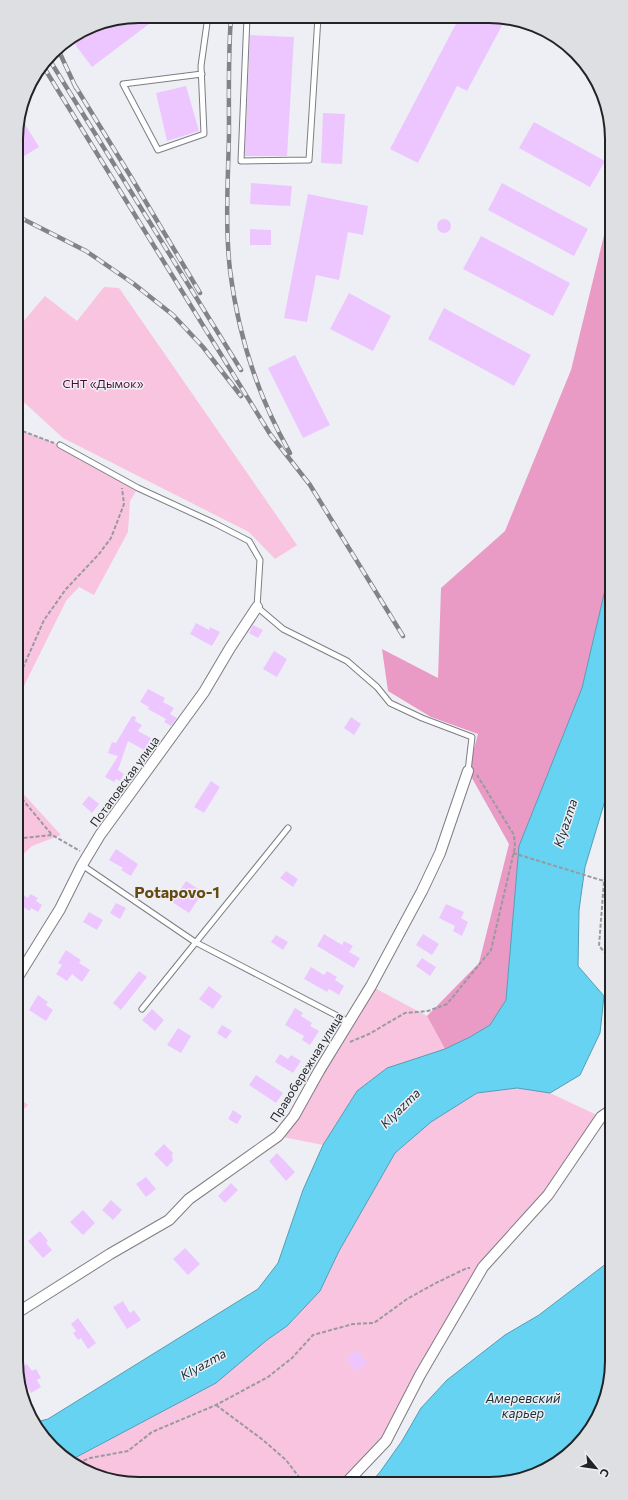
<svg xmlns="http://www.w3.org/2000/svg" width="628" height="1500" viewBox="0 0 628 1500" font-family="Commissioner,sans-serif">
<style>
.green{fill:#f9c4df}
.forest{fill:#e99ac5}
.water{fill:#67d3f3;stroke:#539eb5}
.building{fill:#edc6ff}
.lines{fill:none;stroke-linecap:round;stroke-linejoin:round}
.lane-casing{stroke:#7d7e83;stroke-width:7}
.street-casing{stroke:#7d7e83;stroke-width:12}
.path{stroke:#9a9a9e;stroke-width:2;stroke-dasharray:4 2;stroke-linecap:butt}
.lane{stroke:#fff;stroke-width:5}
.street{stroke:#fff;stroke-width:10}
.rail-casing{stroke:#828386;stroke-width:4.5}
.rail{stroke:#eeeff4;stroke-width:3;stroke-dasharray:9;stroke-linecap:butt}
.labels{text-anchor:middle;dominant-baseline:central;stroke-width:3;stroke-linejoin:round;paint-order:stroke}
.park-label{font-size:12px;fill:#4f0937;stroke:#eeeff4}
.street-label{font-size:12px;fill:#232325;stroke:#eeeff4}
.water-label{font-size:13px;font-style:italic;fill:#1b2e34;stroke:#eeeff4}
.district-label{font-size:16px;font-weight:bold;fill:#654a10;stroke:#eeeff4}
.rim{fill:none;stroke:#232325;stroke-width:2}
</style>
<rect width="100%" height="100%" fill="#eeeff4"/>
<path class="green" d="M104 287 119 288 297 545 275 559 249 532 63 438 17 396V329L45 296 77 321Z
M17 429 60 445 138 488 130 501 128 532 94 595 79 587 66 601 18 698Z
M18 788 61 835 32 846 19 858Z
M371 986 427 1016 445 1049 387 1068 357 1091 323 1145 278 1136Z
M517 1088 550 1093 601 1117 548 1195 483 1267 386 1441 348 1481 116 1482 71 1460 95 1448 267 1340 287 1326 320 1291 339 1251 395 1153 431 1122 477 1093Z
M19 1098 28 1105 19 1113Z"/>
<path class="forest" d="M608 219 609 573 582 688 519 846 506 1000 490 1025 470 1037 445 1049 427 1016 479 963 509 844 468 771 478 734 431 717 388 691 382 649 438 678 441 588 505 531 571 370Z"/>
<path class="water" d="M609 573 610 784 585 867 579 910 578 966 604 996 600 1033 580 1075 550 1093 517 1088 477 1093 431 1122 395 1153 339 1251 320 1291 287 1326 267 1340 216 1383 71 1460 58 1453 33 1423 48 1419 258 1289 278 1263 303 1190 323 1145 357 1091 387 1068 445 1049 470 1037 490 1025 506 1000 519 846 582 688Z
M611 1260 612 1368 603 1408 582 1442 557 1463 520 1480 372 1481 380 1472 402 1441 421 1408 447 1380 505 1335 539 1315Z"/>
<path class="building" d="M139 16H149L153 21 92 67 71 39 92 25Z
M459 18H506L467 91 457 86 418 163 390 149Z
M250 35 294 37 287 156H245Z
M186 86 199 131 167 141 156 93Z
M323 113 345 114 342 164 321 163Z
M20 116 39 147 16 161V131Z
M534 122 605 161 590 187 519 148Z
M251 183 292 186 290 206 250 204Z
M502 183 588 229 574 256 488 210Z
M308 194 368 206 363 235 348 232 339 280 316 275 307 322 284 318Z
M437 226a7 7 0 1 1 14 0a7 7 0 1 1-14 0Z
M250 229 271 230V245H250Z
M481 236 570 283 553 316 463 269Z
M349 293 391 316 373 351 330 329Z
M444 308 531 355 514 386 428 339Z
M295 355 330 425 303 438 268 368Z
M196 623 209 630 210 627 220 632 212 646 190 634Z
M253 625 263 630 258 638 249 633Z
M274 651 287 659 277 677 263 669Z
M148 689 165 698 163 702 174 708 170 714 177 718 171 726 164 722 166 719 148 709 149 707 140 702Z
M132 716 136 717 135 721 142 725 138 731 151 738 144 750 128 741 118 770 124 774 120 781 116 779 114 782 105 777 118 756 108 753 112 742 116 743Z
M351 717 361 724 354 735 344 728Z
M211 781 220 787 204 813 194 807Z
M89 796 99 804 92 813 82 804Z
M116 849 138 864 131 876 121 870 123 868 109 860Z
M286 871 298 879 293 887 280 878Z
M186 881 203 892 189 913 172 902Z
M19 892 28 898 30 894 38 898 36 901 42 905 38 912 31 908 30 911 19 905Z
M116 903 126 908 120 919 110 913Z
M446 904 464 912 461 918 468 922 462 936 453 931 455 926 439 918Z
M89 912 103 920 97 930 83 922Z
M324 934 342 945 344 941 353 946 349 952 360 958 354 968 317 946Z
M423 934 439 944 432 955 416 945Z
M276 935 288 942 283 950 271 942Z
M66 950 81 960 79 963 90 970 82 982 72 974 67 981 56 974 62 965 58 963Z
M422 958 436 967 430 976 416 966Z
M311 967 324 975 327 971 337 977 335 980 344 986 339 995 329 989 327 992 304 979Z
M139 971 147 977 121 1010 113 1003Z
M209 986 222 996 213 1009 199 999Z
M38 995 48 1002 46 1005 53 1010 46 1021 29 1010Z
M295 1008 303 1013 301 1016 312 1023 310 1026 319 1031 310 1045 302 1040 304 1036 285 1025Z
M152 1009 164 1020 155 1031 142 1020Z
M222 1025 232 1031 226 1039 217 1033Z
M178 1028 191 1036 181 1053 167 1045Z
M280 1054 288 1059 291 1055 301 1061 293 1073 275 1062Z
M256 1075 283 1093 276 1103 249 1085Z
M233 1110 242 1116 237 1124 228 1119Z
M164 1144 173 1153 172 1155 173 1161 167 1167 154 1154Z
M277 1153 295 1172 286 1181 269 1161Z
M146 1177 156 1189 146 1197 136 1184Z
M231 1183 238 1190 225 1203 218 1196Z
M111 1200 122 1210 113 1220 102 1210Z
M83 1210 95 1223 83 1235 70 1222Z
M40 1231 48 1241 46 1243 52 1250 43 1258 28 1241Z
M185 1248 200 1264 188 1275 173 1259Z
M123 1301 130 1313 134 1310 141 1320 127 1329 113 1307Z
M78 1318 96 1343 88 1349 81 1338 78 1340 73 1333 76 1331 71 1324Z
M357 1350 367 1363 356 1371 346 1359Z
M27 1364 32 1371 36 1369 41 1378 37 1380 41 1387 31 1393 20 1375V1369Z"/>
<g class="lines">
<defs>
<path id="lane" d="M247 17 241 161 309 160 318 17
M202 74 123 84 158 150 204 134 201 66 208 16
M60 445 138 488 214 523 249 541 260 560 257 607 283 629 347 661 377 687 390 703 422 718 472 737 468 771
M82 865 195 942 349 1022
M142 1009 288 828"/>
<path id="street" d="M19 975 60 909 82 865 100 835 204 692 230 648 257 607
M20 1311 110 1254 169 1220 189 1199 278 1136 294 1116 319 1071 371 986 422 891 440 853 468 771
M348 1481 386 1441 420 1375 483 1267 548 1195 601 1117 611 1110"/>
</defs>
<use href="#lane" class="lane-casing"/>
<use href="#street" class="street-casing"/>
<path class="path" d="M17 429 54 443
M18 679 44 620 66 589 99 554 111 538 124 504 122 488
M18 794 52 835
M18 840 23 838 52 835 80 851
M513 853 604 881
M610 865 604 881 599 946 610 958
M350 1042 369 1034 405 1013 428 1011 447 1004 491 950 515 847 514 835 477 775
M216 1405 263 1440 286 1460 302 1481
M78 1463 90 1458 128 1451 152 1432 216 1405 268 1377 292 1358 313 1335 353 1324 374 1323 407 1299 434 1284 467 1268H470"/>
<use href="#lane" class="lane"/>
<use href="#street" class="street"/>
<defs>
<path id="rail" d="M231 17C228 56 229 95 229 134 228 179 225 226 230 270 238 334 258 397 290 453
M57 47 76 88
M49 59 241 370
M43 66 270 434 310 485 403 636
M74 84 131 177 200 293
M17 216 86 251 134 284 173 315 203 347 241 396"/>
</defs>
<use href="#rail" class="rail-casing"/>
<use href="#rail" class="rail"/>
</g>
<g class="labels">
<g class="park-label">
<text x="103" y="383">СНТ «Дымок»</text>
</g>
<g class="street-label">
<text transform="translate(124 781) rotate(-54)">Потаповская улица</text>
<text transform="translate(306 1067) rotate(-58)">Правобережная улица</text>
</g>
<g class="water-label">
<text transform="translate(565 823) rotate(-72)">Klyazma</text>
<text transform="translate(400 1108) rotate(-45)">Klyazma</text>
<text transform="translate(203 1364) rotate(-29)">Klyazma</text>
<text x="523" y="1398">Амеревский<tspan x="523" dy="15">карьер</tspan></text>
</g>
<g class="district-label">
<text x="177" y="891">Potapovo-1</text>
</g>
</g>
<path d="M0 0H628V1500H0ZM139 23H489A116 116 0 0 1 605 139V1361A116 116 0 0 1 489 1477H139A116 116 0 0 1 23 1361V139A116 116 0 0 1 139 23Z" fill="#dedfe3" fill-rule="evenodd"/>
<path class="rim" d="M139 23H489A116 116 0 0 1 605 139V1361A116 116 0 0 1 489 1477H139A116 116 0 0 1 23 1361V139A116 116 0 0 1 139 23Z"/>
<g transform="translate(596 1468) rotate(119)" stroke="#eeeff4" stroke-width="3" paint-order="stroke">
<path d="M0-3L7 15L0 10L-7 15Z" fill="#232325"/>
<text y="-6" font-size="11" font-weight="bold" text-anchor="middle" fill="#232325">С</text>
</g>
</svg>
